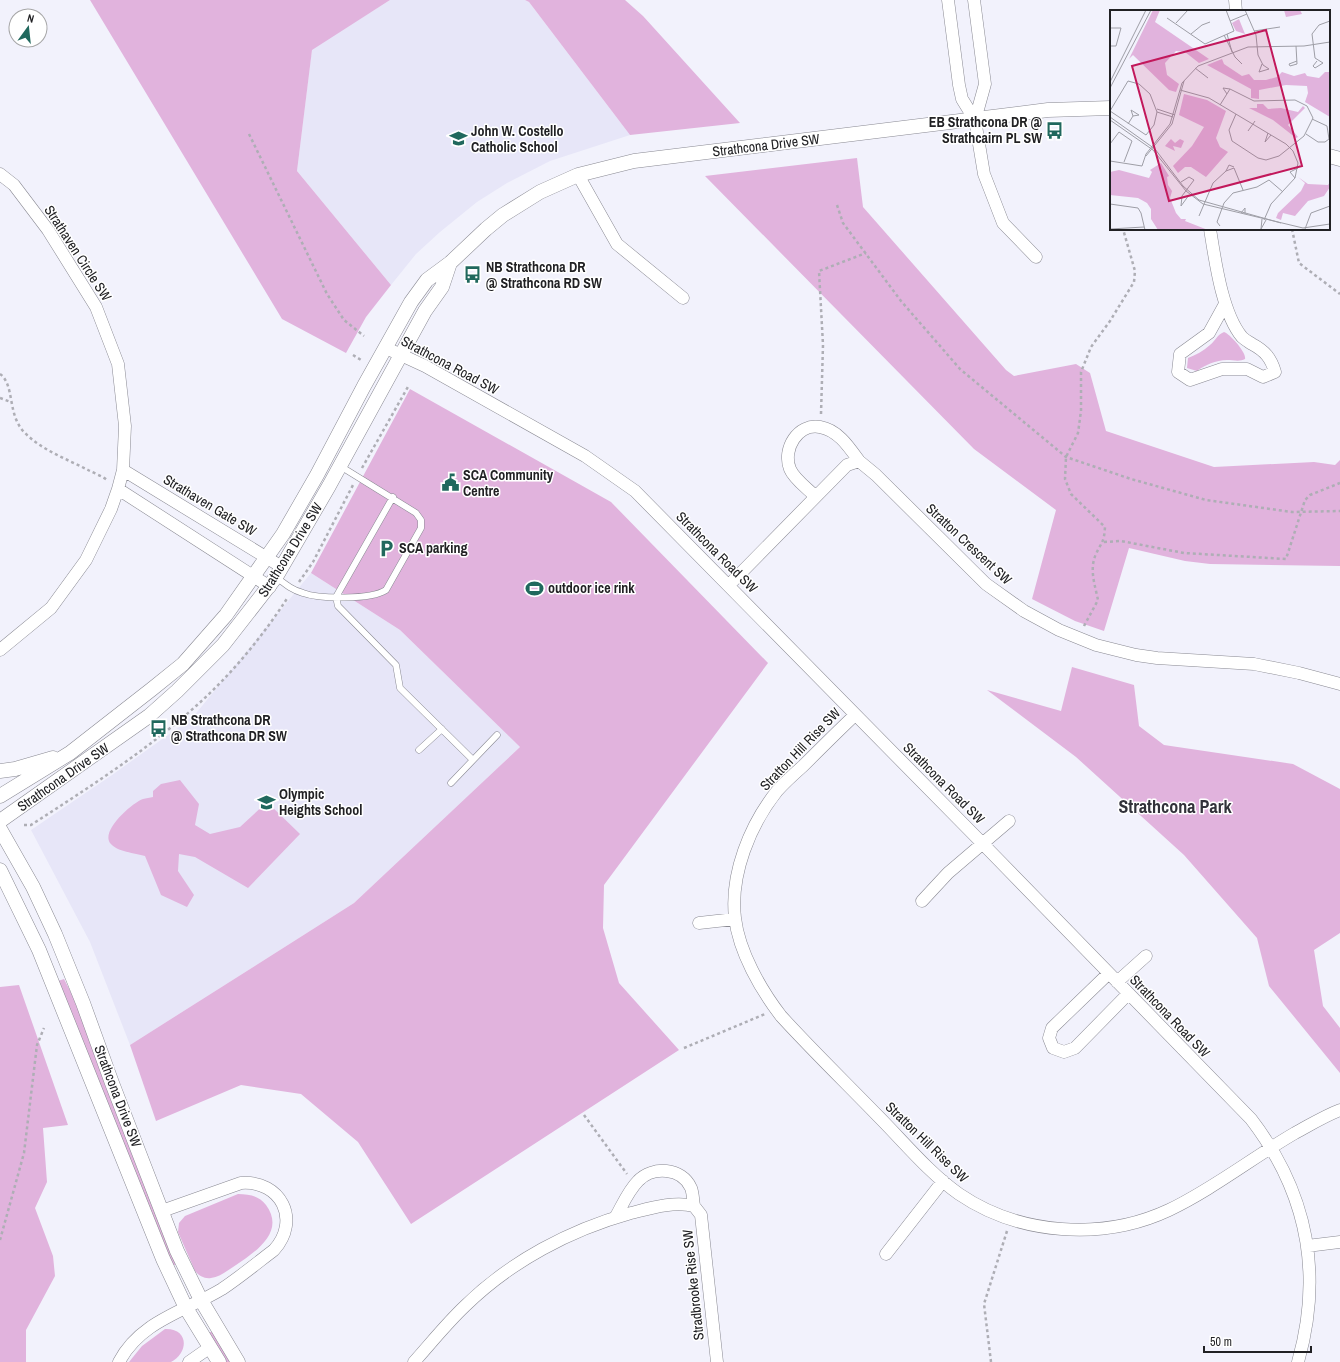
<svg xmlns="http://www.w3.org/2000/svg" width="1340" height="1362" viewBox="0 0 1340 1362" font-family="'Archivo Narrow',sans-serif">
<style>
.built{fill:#e7e6f8}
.green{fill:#e1b3dd}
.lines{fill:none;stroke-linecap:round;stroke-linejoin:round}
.service-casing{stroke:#898992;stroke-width:7}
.minor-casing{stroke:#898992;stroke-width:13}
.tertiary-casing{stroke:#898992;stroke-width:15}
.path{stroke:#aeaeb5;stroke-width:2.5;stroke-dasharray:3 3;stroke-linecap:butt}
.service{stroke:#fff;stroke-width:6}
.minor{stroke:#fff;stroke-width:12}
.tertiary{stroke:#fff;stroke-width:14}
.labels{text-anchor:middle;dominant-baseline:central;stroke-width:3;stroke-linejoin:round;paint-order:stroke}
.poi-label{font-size:14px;font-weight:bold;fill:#212124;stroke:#fff;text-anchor:start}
.street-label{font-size:14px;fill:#212124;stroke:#fff}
.district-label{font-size:18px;font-weight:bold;fill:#32323a;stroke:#fff}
.inset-road{fill:none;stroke:#9e9ea6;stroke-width:1}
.view{fill:#c2185b;fill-opacity:0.15;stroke:#c2185b;stroke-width:2}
.inset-edge{fill:none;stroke:#212124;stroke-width:2}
</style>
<rect width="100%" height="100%" fill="#f2f2fc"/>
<path class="built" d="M390 0H525L529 2 630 135 550 161 507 183 477 202 440 232 416 254 391 285 297 171 312 49Z
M311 573 400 630 520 747 354 903 130 1045 90 942 31 830 112 775 193 717Z"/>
<path class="green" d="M90 0H390L312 50 297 171 391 285 366 317 346 353 282 319Z
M525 0H625L643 16 740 123 630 135 529 2Z
M857 158 863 207 1006 370 1014 376 1076 364 1090 373 1106 431 1214 467 1314 462 1335 465 1340 460V566L1210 564 1185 561 1129 548 1104 631 1075 621 1032 599 1056 510 974 449 705 176Z
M1224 332C1230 334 1247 353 1245 359 1240 362 1233 360 1227 360 1216 360 1205 365 1197 371L1187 368 1188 358C1196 355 1203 351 1210 345 1216 340 1217 335 1224 332Z
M410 389 611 502 768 663 604 885 603 928 619 983 679 1050 411 1224 358 1142 301 1094 241 1085 156 1121 130 1045 354 903 520 747 400 630 311 573Z
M1072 667 1134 685 1139 726 1164 745 1293 764 1340 789V933L1314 950 1323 1006 1340 1028V1073L1269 986 1257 938 1184 855 1076 757 987 690 1061 711Z
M180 780 199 804 195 825 210 834 240 827 267 802 300 834 248 888 195 857 179 854 178 871 194 895 187 907 161 895 145 856C135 853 117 852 110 843 101 830 132 803 143 799 146 798 150 798 153 797V791L161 784Z
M64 979 78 1006 176 1262 175 1265H173L58 981Z
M19 985 68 1125 43 1128 47 1182 35 1208 53 1256 55 1276 26 1330V1362H0V987Z
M238 1194C249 1194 259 1196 266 1205 286 1232 255 1252 236 1265 228 1270 220 1277 211 1278 205 1279 199 1276 195 1271L178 1232 179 1223 185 1216Z
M165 1329C189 1328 189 1353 171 1362 163 1362 138 1362 129 1362L142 1346Z
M210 1332H212L233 1362H225L208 1334Z"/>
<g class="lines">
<defs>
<path id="service" d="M393 497 336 597 338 606 396 665 400 688 473 760 497 735
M276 577C285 584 292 590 303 593 319 599 371 600 386 590L421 528V520L416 513 340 466
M419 750 442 729
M451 783 473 760"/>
<path id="minor" d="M948 0 959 85 962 99 975 120 984 174 1003 223 1036 257
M974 0 985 84 975 120
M1235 0 1236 11
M0 174 14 185 48 230 96 307 118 364 125 426 123 470 118 489 111 509 86 560 51 608 0 650
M578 175 617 244 683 298
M1210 229C1215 260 1222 313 1242 337 1245 340 1249 342 1252 344 1265 351 1271 358 1275 372L1263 377 1247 369H1222L1190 380 1178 372 1180 354 1209 333 1225 304
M386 348 425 366 585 456 635 491 983 844 1251 1119C1307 1192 1323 1274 1298 1362
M123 470 282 567
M118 489 270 587
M815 496C807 488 794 479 790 469 782 449 798 423 820 427 838 430 849 447 859 461
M729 585 847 465 859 461 876 475 986 584 1024 611 1059 630 1096 645 1136 655 1157 658 1254 664 1299 673 1340 684
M855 715C837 732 820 749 803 766 794 774 785 782 777 791 750 825 730 874 735 918 739 952 761 990 781 1016 812 1050 845 1082 877 1115 903 1141 929 1173 959 1194 1019 1235 1103 1241 1169 1210 1213 1189 1252 1158 1295 1133 1310 1125 1324 1116 1340 1110
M922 901 948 873 1009 821
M699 923 735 919
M1108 974 1052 1028 1049 1038 1053 1048 1064 1052 1075 1048 1128 994
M1117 982 1146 956
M615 1218C622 1206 628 1191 638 1181 652 1166 682 1167 691 1188 693 1193 693 1200 694 1206
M1307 1246 1340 1242
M886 1254 943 1181
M119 1362C140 1321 186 1311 222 1289 240 1277 257 1263 274 1250 301 1220 281 1180 241 1183L162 1211
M189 1362 209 1348
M414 1362C431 1343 447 1323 465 1306 511 1261 570 1230 631 1213 651 1208 674 1201 694 1206L701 1215 717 1362"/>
<path id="tertiary" d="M1329 156 1340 159
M0 771 15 769 53 758
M0 796 70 753 152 689 183 664 226 615 283 534 317 475 364 386 411 302 427 280 450 263 486 229 503 215 540 192 578 175 634 161 1048 110 1111 108
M0 821 149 716 177 691 223 645 276 577 329 486 425 311 442 287 450 263
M0 829 33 887 55 934 83 1003 112 1083 177 1251 201 1300 238 1362
M0 870 39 950 163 1259 186 1308 219 1362"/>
</defs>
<use href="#service" class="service-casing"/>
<use href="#minor" class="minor-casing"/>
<use href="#tertiary" class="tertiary-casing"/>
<path class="path" d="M249 134 327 294 344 320 364 336
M837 205 843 223 901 301 960 369 1066 457 1131 479 1206 500 1292 512 1340 511
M1292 229 1299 263 1340 294
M353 355 361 360
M0 374C15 385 7 414 24 432 41 450 67 459 88 470 94 473 102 476 107 480
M0 398 11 402
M821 414 823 345 819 271 866 253
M362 468 409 385
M1104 542 1121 541 1184 553 1286 559 1305 500 1310 495 1340 483
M299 582 313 562 353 485
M1084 626 1098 600C1095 585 1089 569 1096 554 1102 541 1104 543 1105 527L1071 494 1065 479 1066 457 1078 433 1081 411V372L1091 347 1110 321 1134 282 1135 271 1123 229
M24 825H31C88 788 146 751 196 706 231 675 263 636 288 597
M684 1048 765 1014
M584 1115 627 1174
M0 1240 24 1153 37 1045 44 1028
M991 1362 984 1304 1007 1231"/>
<use href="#service" class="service"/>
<use href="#minor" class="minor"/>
<use href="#tertiary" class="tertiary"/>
</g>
<defs>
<symbol id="bus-bare" viewBox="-9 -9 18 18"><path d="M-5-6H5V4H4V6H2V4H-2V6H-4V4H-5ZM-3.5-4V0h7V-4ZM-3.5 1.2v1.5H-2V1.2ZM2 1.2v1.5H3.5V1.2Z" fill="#20685d" stroke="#fff" stroke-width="2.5" paint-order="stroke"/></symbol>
<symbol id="school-bare" viewBox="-9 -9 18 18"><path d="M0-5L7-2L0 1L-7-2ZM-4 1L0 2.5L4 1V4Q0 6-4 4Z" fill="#20685d" stroke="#fff" stroke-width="2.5" paint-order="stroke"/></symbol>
<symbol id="civic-bare" viewBox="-9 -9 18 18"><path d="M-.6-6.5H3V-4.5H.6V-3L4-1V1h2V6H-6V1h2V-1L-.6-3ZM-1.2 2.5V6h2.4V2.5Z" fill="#20685d" stroke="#fff" stroke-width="2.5" paint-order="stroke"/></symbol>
<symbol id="parking-bare" viewBox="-9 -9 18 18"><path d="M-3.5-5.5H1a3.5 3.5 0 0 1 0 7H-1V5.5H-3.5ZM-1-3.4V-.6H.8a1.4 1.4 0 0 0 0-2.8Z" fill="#20685d" stroke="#fff" stroke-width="2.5" paint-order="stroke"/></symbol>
<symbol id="stadium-bare" viewBox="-9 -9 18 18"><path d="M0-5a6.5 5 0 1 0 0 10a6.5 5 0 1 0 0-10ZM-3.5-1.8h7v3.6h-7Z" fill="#20685d" stroke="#fff" stroke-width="2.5" paint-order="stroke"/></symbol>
</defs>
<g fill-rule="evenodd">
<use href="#bus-bare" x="1042" y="118" width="25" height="25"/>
<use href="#school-bare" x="446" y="126" width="25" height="25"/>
<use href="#bus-bare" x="460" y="262" width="25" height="25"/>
<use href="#civic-bare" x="438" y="470" width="25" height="25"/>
<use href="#parking-bare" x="374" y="536" width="25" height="25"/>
<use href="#stadium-bare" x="522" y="576" width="25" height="25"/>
<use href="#bus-bare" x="146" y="716" width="25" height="25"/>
<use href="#school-bare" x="254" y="790" width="25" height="25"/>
</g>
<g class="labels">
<g class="poi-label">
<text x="1042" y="122" text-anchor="end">EB Strathcona DR @<tspan x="1042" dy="16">Strathcairn PL SW</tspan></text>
<text x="471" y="131">John W. Costello<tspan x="471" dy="16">Catholic School</tspan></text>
<text x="486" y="267">NB Strathcona DR<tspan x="486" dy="16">@ Strathcona RD SW</tspan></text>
<text x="463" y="475">SCA Community<tspan x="463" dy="16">Centre</tspan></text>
<text x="399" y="548">SCA parking</text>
<text x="548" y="588">outdoor ice rink</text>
<text x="171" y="720">NB Strathcona DR<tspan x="171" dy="16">@ Strathcona DR SW</tspan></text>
<text x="279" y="794">Olympic<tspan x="279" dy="16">Heights School</tspan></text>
</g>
<g class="street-label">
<text transform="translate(766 145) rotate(-7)">Strathcona Drive SW</text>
<text transform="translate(78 253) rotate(57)">Strathaven Circle SW</text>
<text transform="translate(450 365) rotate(28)">Strathcona Road SW</text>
<text transform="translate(210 505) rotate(31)">Strathaven Gate SW</text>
<text transform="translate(969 544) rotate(43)">Stratton Crescent SW</text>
<text transform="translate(290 550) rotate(-58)">Strathcona Drive SW</text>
<text transform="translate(717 552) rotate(45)">Strathcona Road SW</text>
<text transform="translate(800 749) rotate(-46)">Stratton Hill Rise SW</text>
<text transform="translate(63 777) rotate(-35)">Strathcona Drive SW</text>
<text transform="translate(944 783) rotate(45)">Strathcona Road SW</text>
<text transform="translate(1170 1016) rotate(46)">Strathcona Road SW</text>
<text transform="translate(118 1096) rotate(69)">Strathcona Drive SW</text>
<text transform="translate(927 1142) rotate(44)">Stratton Hill Rise SW</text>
<text transform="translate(693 1285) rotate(-96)">Stradbrooke Rise SW</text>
</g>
<g class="district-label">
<text x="1175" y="806">Strathcona Park</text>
</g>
</g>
<g transform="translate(1110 10)">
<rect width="220" height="220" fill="#f2f2fc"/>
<path d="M43 0H50L45 12 99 49 89 53 75 42 66 41 55 53 57 65 69 74 66 82 59 80 23 45 19 49ZM174 0H190L192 4 176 7ZM129 9 135 24 126 21 122 13ZM112 49 114 54 132 66 139 64 144 70H156L167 67 172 62 184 66 195 63 197 66 209 68 215 62H220V107L195 92 198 83 197 76 176 75 149 80V89L141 88V79L97 55ZM74 84 97 90 116 101 106 128 110 137 118 142 96 167 81 157H75L68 163 63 156 82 136 94 117 69 105ZM147 94H153L158 99 171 98 188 102 193 96 195 98 178 115 188 127 186 128 163 110 139 98H147ZM61 129 65 133 70 129 74 131 71 138 63 136 65 141 55 136ZM51 153 59 166 57 167 58 175 62 181 60 188 66 203 71 209H76L75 211 98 220H48L41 209V199L37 193 28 188 0 185V162L9 160 39 168 42 162 40 160ZM188 167 198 174 218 175 220 172V177L214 186 198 191 185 206 173 203 171 210 166 208 168 203 191 181 195 173Z" fill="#e1b3dd"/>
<path class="inset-road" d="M135 0 146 25 148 45 153 55 159 59M57 8 95 34 124 21 116 0M120 11 137 4M66 13 78 0M0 18H11L6 36H0M144 21 170 17M81 24 92 15 100 12M117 24 122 42M114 25 125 47 132 54M186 36 187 54 180 56 179 54 187 51M207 51 203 56 205 58 213 53 205 48 202 24 209 15 220 11M152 54 149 62 159 59M85 58 98 68M0 72 36 0M0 78 41 0M70 80 99 88 176 134 183 141 188 153 185 168 161 194 154 210M117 84 113 78 120 79M110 95 120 79 144 91 185 90 197 96 203 108 194 126 169 146 156 150 148 148 122 131 119 120 126 104M47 99 65 105M0 101 18 71 29 74 40 84 47 102 44 115 36 125 0 101M47 102 63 107M0 107 45 139 73 176 89 190 171 213M0 110 43 140 76 181 93 194 193 218 220 214M18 114 23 106 29 105 21 100 23 106M138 121 145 111M158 123 155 132 161 125M196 124 208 132H215L219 129 217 116 202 109M0 134 9 122 22 131 14 152M36 146 62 114 74 71M0 151 32 156 36 144 60 114 72 73 88 56 138 37 194 36 220 32M116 161 119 155 124 157M185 168 180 162 188 158M71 172 79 167 84 170 72 186 71 196 79 185M0 194 28 198 31 203 35 220M131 203 135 198V204M89 206 103 173 116 161 124 158 133 180M152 209 151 219 156 210M110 216 107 212 114 193 123 183 147 177 159 170 173 182M0 219 34 217M195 219 201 203 220 196"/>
<path class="view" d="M156 20 192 156 59 191 22 56Z"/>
<rect width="220" height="220" class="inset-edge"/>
</g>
<g transform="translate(28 28) rotate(15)"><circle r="19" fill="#ffffff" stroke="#a6a6a7"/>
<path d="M0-3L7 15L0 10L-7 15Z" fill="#20685d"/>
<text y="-6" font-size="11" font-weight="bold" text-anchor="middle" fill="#212124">N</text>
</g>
<path d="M1204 1346v6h107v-6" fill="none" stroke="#212124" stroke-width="2"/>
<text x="1210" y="1346" font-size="12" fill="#212124" stroke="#ffffff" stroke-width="3" paint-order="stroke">50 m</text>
</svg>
